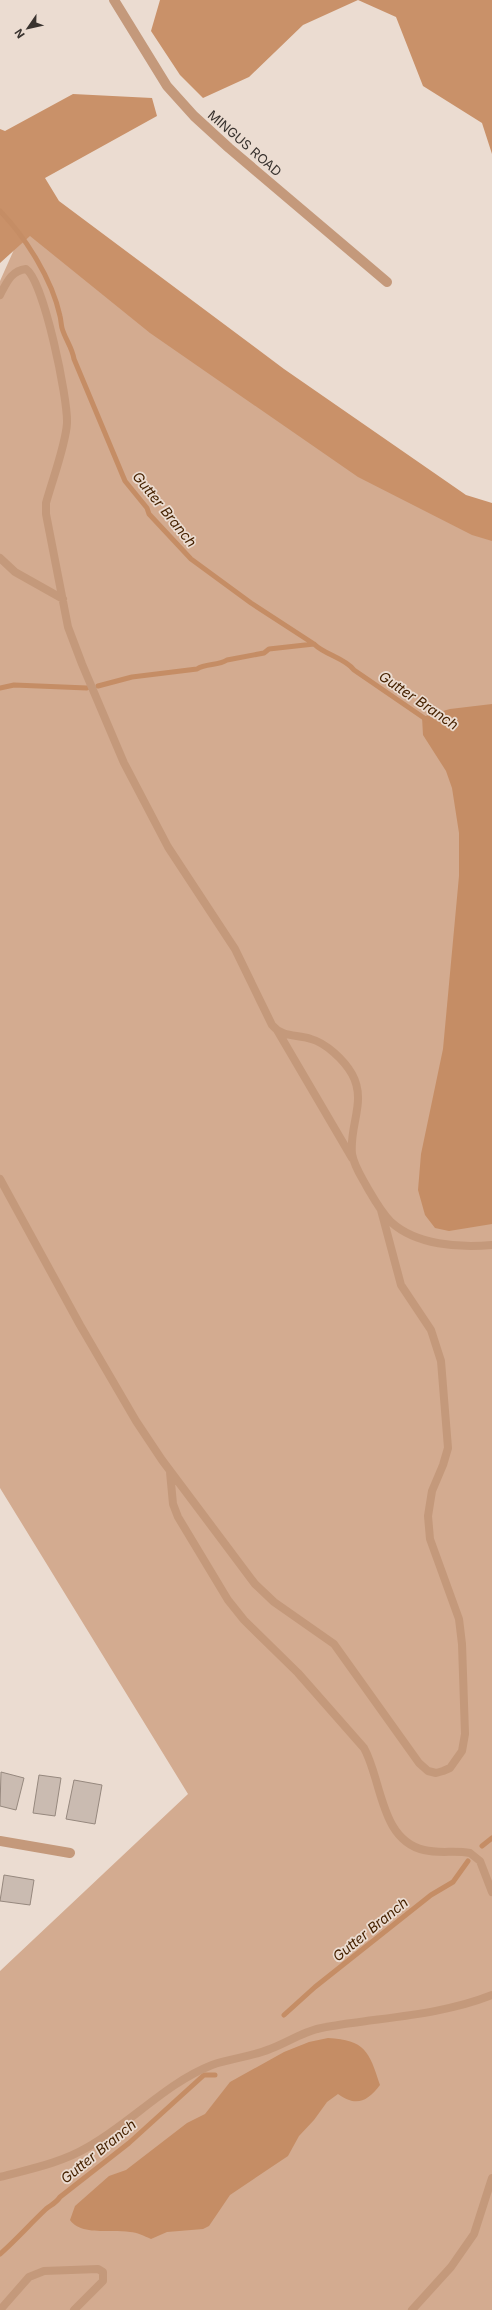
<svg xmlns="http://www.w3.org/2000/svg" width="492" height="2310" viewBox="0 0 492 2310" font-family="Inter,sans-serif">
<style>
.green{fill:#d3ab90}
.forest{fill:#c99169}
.water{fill:#c58d65}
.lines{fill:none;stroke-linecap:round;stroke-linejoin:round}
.stream{stroke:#c58d65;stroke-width:5}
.building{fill:#cabbb1;stroke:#96887e}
.lane{stroke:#c4997b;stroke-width:8}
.street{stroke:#c4997b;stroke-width:10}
.labels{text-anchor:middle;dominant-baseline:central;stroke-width:3.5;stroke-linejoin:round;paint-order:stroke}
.street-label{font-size:13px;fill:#39332f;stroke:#ebdcd1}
.water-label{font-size:14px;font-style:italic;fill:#462201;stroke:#ebdcd1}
</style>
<rect width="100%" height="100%" fill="#ebdcd1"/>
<path class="green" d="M29 216 492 533V2310H0V1971L188 1794 0 1488V281Z"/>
<path class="forest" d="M160 0H492V154L482 123 423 86 396 17 358 0 303 25 249 77 203 98 180 75 151 31Z
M73 94 152 98 157 116 45 178 59 201 284 369 466 495 492 503V541L472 535 358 477 150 333 30 236 0 263V129L5 131Z"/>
<path class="water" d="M492 704V1224L449 1231 435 1228 425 1215 418 1190 421 1154 443 1049 459 876V833L452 788 446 771 423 735 422 717 450 709Z
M328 2038C365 2040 369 2051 380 2085 367 2102 356 2107 338 2094L327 2102 314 2120 299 2136 288 2156 230 2195 209 2226 203 2229 167 2232 151 2239C144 2236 137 2232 130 2232 112 2229 81 2236 70 2220L75 2206 109 2176 126 2170 187 2123 205 2114 230 2082 284 2052 309 2042Z"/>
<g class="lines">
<path class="stream" d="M0 211C26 238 52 279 60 316 61 320 61 324 62 328 65 339 72 347 74 359L125 481 147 508 149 514 191 559 251 603 314 644C325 655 345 658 354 670L427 720
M98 686 132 677 197 669C206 663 218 666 227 660L264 653 269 649 314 644
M0 688 14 685 87 688
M482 1846 492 1838
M284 2015 315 1987 431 1895 453 1882 468 1861
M0 2254C16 2240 30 2224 46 2209 51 2205 56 2203 60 2197L129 2143 204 2075H215"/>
</g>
<path class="building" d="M1 1772 24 1778 16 1810 0 1806Z
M39 1775 61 1778 55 1816 33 1813Z
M74 1780 102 1785 95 1824 66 1819Z
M4 1875 34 1880 30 1905 0 1901Z"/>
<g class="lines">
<path class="lane" d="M0 295C7 282 11 271 26 269 44 281 68 399 67 423 66 444 52 481 46 503V514L68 627 82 664 124 763 168 847 235 949 272 1025C283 1038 296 1034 311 1039 326 1043 344 1060 352 1074 367 1101 349 1125 352 1154 354 1166 361 1176 367 1187 374 1199 381 1212 391 1222 416 1245 459 1248 492 1245
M0 558 15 572 63 599
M277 1030 352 1158
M0 1179 80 1325 136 1421 162 1460 255 1584 274 1602 334 1644 419 1763 428 1771 436 1773 443 1771 450 1768 462 1751 465 1734 462 1644 459 1619 430 1539 428 1516 432 1491 443 1465 448 1448 441 1361 431 1330 401 1285 381 1210
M170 1472 173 1504 178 1517 228 1600 244 1620 298 1673 364 1748C382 1780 380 1840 424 1850 440 1854 454 1850 470 1853L480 1861 492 1892
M0 2177C30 2169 61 2163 88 2147 131 2123 166 2083 212 2065 231 2058 251 2057 270 2049 289 2042 305 2030 326 2027 382 2017 439 2016 492 1995
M0 2310 29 2277 44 2271 98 2269 103 2272V2281L74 2310
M412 2310 451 2267 474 2234 492 2178"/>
<path class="street" d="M114 0 167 86 194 116 229 148 387 282
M0 1841 70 1853"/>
</g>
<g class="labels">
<g class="street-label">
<text transform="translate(245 143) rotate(41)">MINGUS ROAD</text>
</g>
<g class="water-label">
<text transform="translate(165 509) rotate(51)">Gutter Branch</text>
<text transform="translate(419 700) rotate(34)">Gutter Branch</text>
<text transform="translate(370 1929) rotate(-39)">Gutter Branch</text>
<text transform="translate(98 2151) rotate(-39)">Gutter Branch</text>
</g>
</g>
<g transform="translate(28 28) rotate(236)" stroke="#ebdcd1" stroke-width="3" paint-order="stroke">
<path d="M0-3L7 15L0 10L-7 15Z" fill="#39332f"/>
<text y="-6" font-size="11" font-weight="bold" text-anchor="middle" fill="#39332f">N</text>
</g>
</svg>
